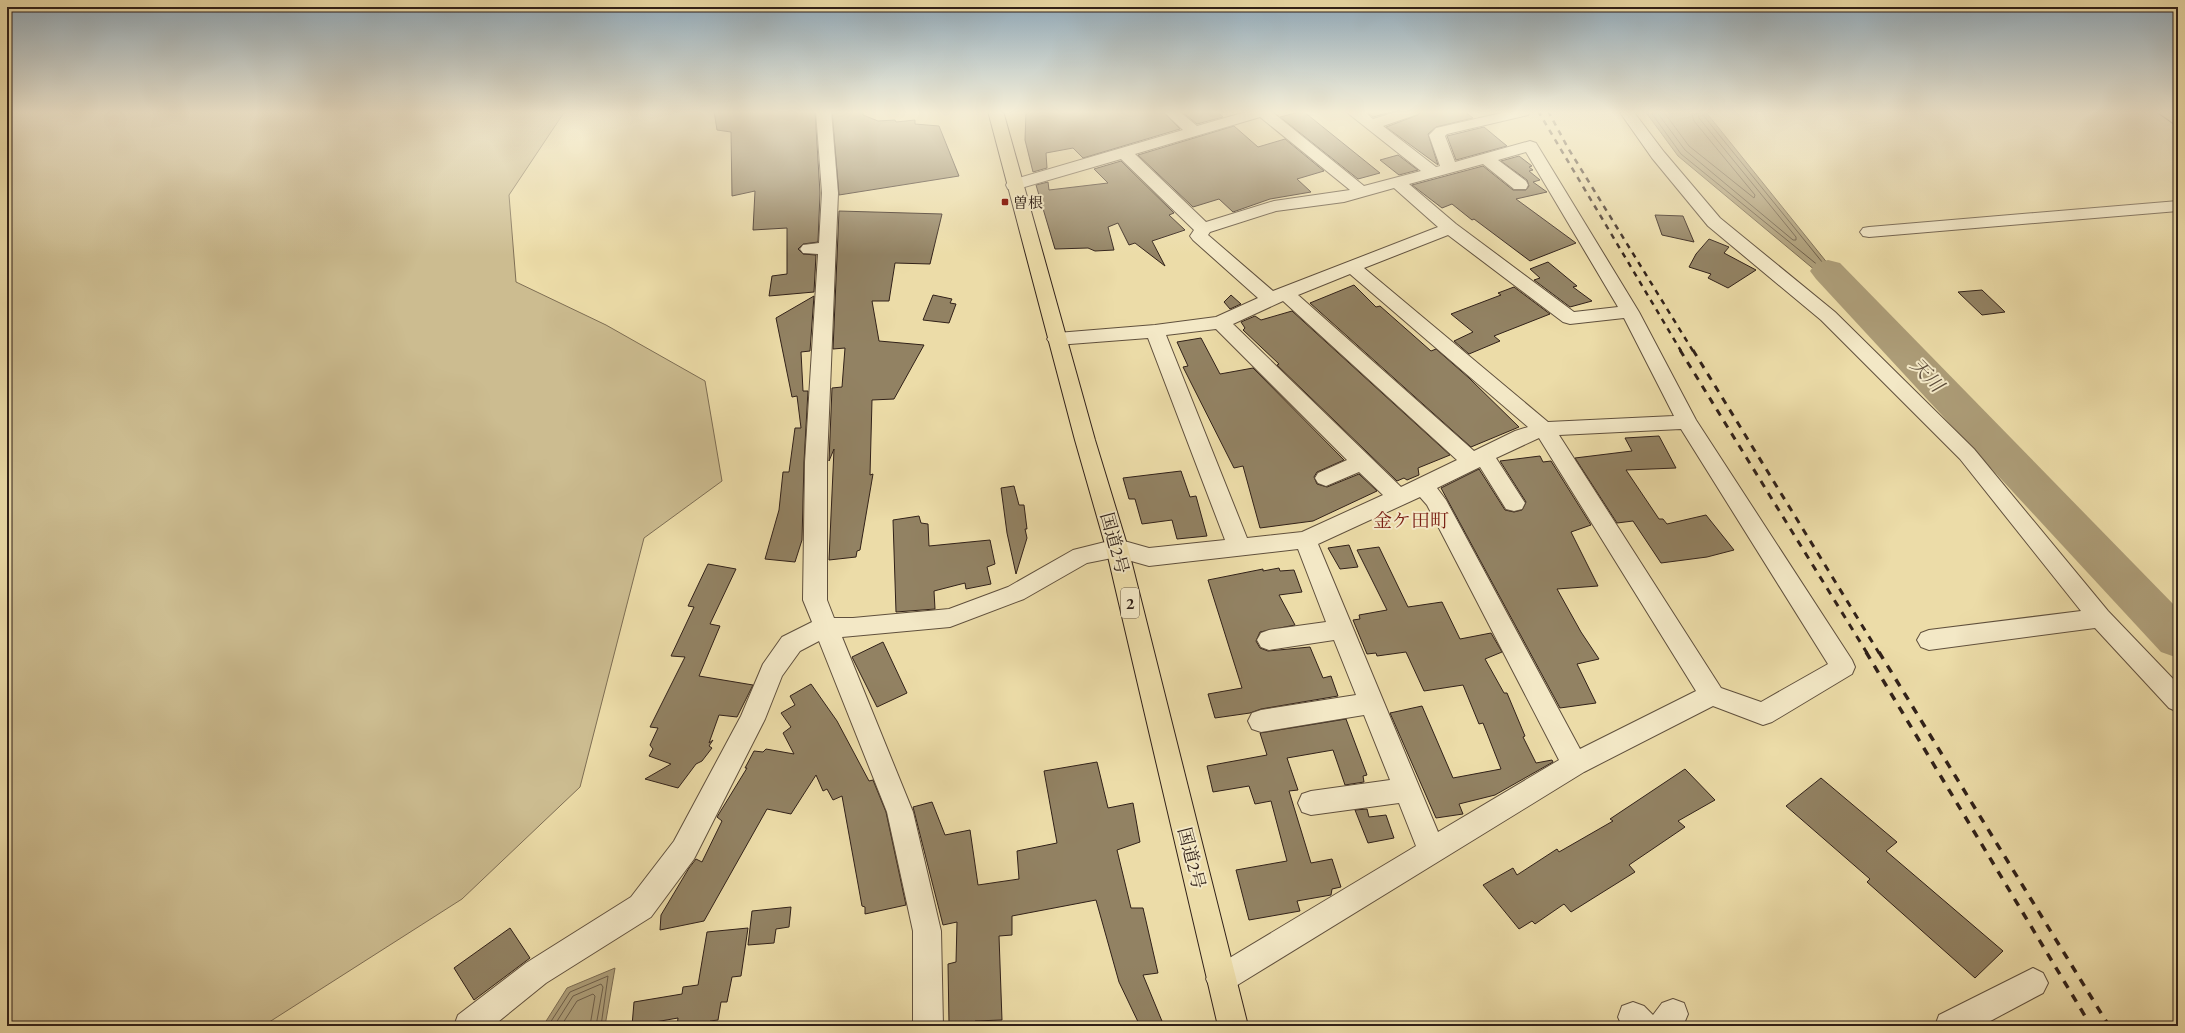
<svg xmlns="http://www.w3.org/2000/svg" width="2185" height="1033" viewBox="0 0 2185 1033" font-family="'EB Garamond','Noto Serif JP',serif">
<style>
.green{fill:#ccbc90;stroke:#7e6e54}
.water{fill:#ac9c77;stroke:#7b6b51}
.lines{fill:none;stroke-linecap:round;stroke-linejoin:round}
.shore{stroke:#6e5e48;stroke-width:1}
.river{fill:#ac9c77;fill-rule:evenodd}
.building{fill:#928263;stroke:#312119}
.minor-casing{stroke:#60503d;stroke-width:2}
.highway-casing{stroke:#312119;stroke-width:2}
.minor{fill:#f3e8c6;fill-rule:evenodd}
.highway{fill:#ecdca8;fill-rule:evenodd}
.rail-far2{stroke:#312119;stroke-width:2.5;stroke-dasharray:5.5 5.5;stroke-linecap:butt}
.rail-far1{stroke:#312119;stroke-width:3;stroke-dasharray:7 7;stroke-linecap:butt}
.rail{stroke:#312119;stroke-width:3.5;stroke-dasharray:8 8;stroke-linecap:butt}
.poi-dot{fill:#8f2418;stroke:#f3e8c6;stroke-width:1.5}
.labels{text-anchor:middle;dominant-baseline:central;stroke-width:4;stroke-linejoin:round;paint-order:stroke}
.far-poi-label{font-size:15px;fill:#312119;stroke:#f3e8c6;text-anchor:start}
.shield{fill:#f3e8c6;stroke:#6b5d4d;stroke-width:1}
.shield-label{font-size:17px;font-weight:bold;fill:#312119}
.street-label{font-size:18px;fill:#312119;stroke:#f3e8c6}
.water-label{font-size:19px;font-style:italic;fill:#5c4c3a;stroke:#f3e8c6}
.neighbourhood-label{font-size:19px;fill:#7a1f14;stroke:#f3e8c6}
</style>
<rect width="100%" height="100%" fill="#ecdca8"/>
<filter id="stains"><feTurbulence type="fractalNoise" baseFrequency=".005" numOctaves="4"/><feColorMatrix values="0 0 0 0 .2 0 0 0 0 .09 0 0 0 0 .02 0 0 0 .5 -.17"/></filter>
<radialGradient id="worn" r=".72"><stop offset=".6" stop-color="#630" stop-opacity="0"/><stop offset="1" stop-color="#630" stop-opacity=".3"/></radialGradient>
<path class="green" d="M7 111H565L509 195 516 282 606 325 705 381 722 481 644 538 580 787 462 899 263 1026H7Z"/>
<path class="water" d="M1645 111H1705L1870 316 1678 156Z
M615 968 605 1026H543L567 988Z"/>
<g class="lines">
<path class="shore" d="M1650 111 1681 154 1830 275 1831 273 1703 115 1702 111
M1656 111 1685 150 1793 240H1796V237L1699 118 1697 111
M1663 111 1689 146 1754 198 1755 195 1694 121 1691 111
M548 1026 570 992 608 976 601 1026
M554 1026 573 996 601 984 603 987 596 1026
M561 1026 577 1001 593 994 595 996 590 1026"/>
<path class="river" d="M1828 260 1840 263 2178 609V658L2161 652 1816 279 1810 271 1816 263Z"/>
</g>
<path class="building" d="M714 111H815L820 193 818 242 803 244 798 249 803 254 816 255 814 292 769 296 772 276 787 274V228L753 230 755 191 732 196 731 132 717 130Z
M832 111H863V115L878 121 895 120 896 122 915 120V124L939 126 959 176 839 195Z
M1026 111H1162L1180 129 1083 158 1073 148 1046 153 1047 168 1033 172 1025 140Z
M1181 111H1216L1223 117 1197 124Z
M1303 111 1380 173 1358 179 1280 117Z
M1365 111H1395L1373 117Z
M1421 111H1464L1473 118 1436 127 1428 134 1438 165 1386 127 1418 115Z
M1234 126 1258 147 1285 139 1324 171 1297 179 1311 192 1270 199 1233 212 1219 199 1193 207 1138 155Z
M1484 127 1507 146 1456 160 1447 136Z
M1398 155 1418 170 1399 175 1380 160Z
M1519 156 1532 166 1529 167 1533 170 1529 171 1540 180 1533 182 1547 192 1516 199 1576 243 1530 261 1474 219 1472 220 1452 204 1442 208 1412 185 1483 166 1513 190H1526L1529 186 1527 180 1501 161Z
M1121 161 1174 213 1169 215 1185 230 1152 241 1165 266 1135 243 1129 245 1118 223 1108 227 1114 250 1095 251 1088 248 1055 249 1036 185 1048 182 1049 190 1108 183 1094 169Z
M839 211 942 214 930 264 895 263 889 301H872L879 341 924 345 894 399 872 400 870 475 873 474 860 550 857 551 856 557 829 560 834 449 829 461 832 388 842 387 845 348 833 349Z
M1655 215 1683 216 1694 242 1662 235Z
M1709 239 1729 247 1724 253 1756 270 1728 288 1708 278 1711 274 1689 267 1696 254Z
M1548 262 1577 286 1573 287 1592 301 1570 307 1534 280 1540 278 1530 269Z
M1354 285 1376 307 1380 306 1431 351 1436 349 1469 378 1519 427 1471 447 1310 303Z
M1514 287 1550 314 1494 336 1500 341 1469 354 1454 341 1473 332 1451 314 1501 295 1498 293Z
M1982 290 2005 312 1982 315 1958 292Z
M933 295 952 299 950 303 956 304 949 323 923 320Z
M1231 295 1241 304 1230 309 1224 302Z
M814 296 810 351 801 352 803 391H808L804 462 802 540 795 562 765 559 779 510 783 472H789L795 428H801L797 396 792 397 776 318Z
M1292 311 1450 455 1418 468 1419 475 1407 480 1404 478 1397 481 1277 365 1279 364 1243 330 1245 328 1241 322 1255 316 1261 320Z
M1201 338 1220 374 1253 368 1344 460 1317 472 1314 477 1317 484 1327 487 1359 474 1377 491 1313 521 1260 528 1243 466 1234 468 1183 367 1188 366 1177 342Z
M1659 436 1676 468 1626 470 1659 519H1663L1667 524 1706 515 1734 550 1707 557 1661 563 1633 521 1617 523 1575 458 1632 451 1625 438Z
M1540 456 1543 462 1551 461 1591 525 1571 532 1598 586 1557 589 1581 632 1599 659 1577 664 1596 703 1560 708 1441 488 1479 469 1505 510 1514 512 1522 510 1526 502 1500 461Z
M1181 471 1190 497 1196 496 1207 536 1177 539 1172 520 1142 524 1135 499H1129L1123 478Z
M1014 486 1019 505H1024L1027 529H1025L1027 538 1016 574 1007 533 1001 488Z
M919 516 921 523 928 524 929 546 990 540 995 564 987 567 991 584 966 589 965 583 934 591 935 609 896 612 893 520Z
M1349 545 1358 567 1340 569 1328 548Z
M1379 547 1408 607 1442 602 1460 639 1491 633 1502 652 1485 659 1504 693H1507L1525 736 1523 737 1536 763 1552 760 1553 762 1495 795 1459 804 1463 814 1436 818 1390 713 1422 706 1453 778 1501 769 1483 723 1479 724 1463 685 1424 691 1406 652 1377 656 1376 653 1367 654 1353 620 1360 619 1359 615 1387 610 1357 550Z
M708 564 736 569 710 624 720 626 699 676 753 685 737 717 719 715 709 743 713 740 709 746 712 748 702 761 696 764 678 788 645 779 671 764 649 756 653 749 650 745 658 728 650 727 685 657 671 656 694 607 688 606Z
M1279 568 1280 571 1294 570 1302 592 1279 595 1295 625 1260 632 1256 641 1260 648 1268 651 1310 647 1323 678 1331 676 1338 696 1261 709 1250 713 1215 718 1208 694 1242 688 1208 580 1263 569V571Z
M883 642 907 693 877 707 852 657Z
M811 684 837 721 869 781 873 780 886 812 906 905 865 914V907L862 906 842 796 833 800 827 789 823 791 816 775 791 814 767 809 704 921 660 930 661 915 689 868 696 859 702 862 722 821 717 817 747 768H745L754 751 763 752 766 749 794 754 783 733 791 727 781 713 795 705 790 696Z
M1346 719 1367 775 1363 776 1364 782 1345 785 1333 750 1287 758 1298 790 1289 791 1311 863 1332 859 1341 887 1332 889 1331 895 1297 901 1300 911 1249 920 1236 870 1287 861 1271 801 1255 804 1249 786 1213 792 1207 766 1267 755 1260 733Z
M1097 762 1108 808 1133 803 1140 842 1117 850 1131 908H1143L1158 973 1143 975 1164 1026H1140L1119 982 1096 900 1012 916V935L999 936 1002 1020 975 1021 973 1026H955V1022L949 1023 948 964 956 962 957 922 943 925 913 807 932 802 945 835 970 830 978 885 1019 879 1017 851 1057 843 1044 771Z
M1685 769 1715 800 1678 821 1685 827 1629 865 1635 872 1571 912 1564 904 1535 924 1532 921 1519 929 1483 885 1513 868 1517 875 1557 849 1559 852 1613 821 1610 819Z
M1821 778 1897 842 1886 851 2003 951 1975 978 1867 882 1870 879 1786 806Z
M1367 809 1369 817 1386 815 1394 838 1368 843 1355 810Z
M791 907 789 927 776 929 774 943 748 945 752 911Z
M510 928 530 958 474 1000 454 968Z
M748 928 741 976 732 977 727 1002H721L718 1020 710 1021 709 1026H677L678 1018 632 1026 634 1002 682 994 683 987 698 985 707 932Z"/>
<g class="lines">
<defs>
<path id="minor" d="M816 111H831L838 193 827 462V600L834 618H853L949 609 1008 587 1073 550 1117 539 1149 548 1225 540 1148 338 1057 345 1050 343 1047 339 1050 335 1057 333 1155 325 1216 317 1258 298 1193 240 1190 236 1194 230 1121 159 1014 190 1008 189 1006 185 1008 181 1183 130 1163 111H1179L1197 126 1249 111H1271L1364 186 1421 171 1349 114 1347 111H1363L1373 119 1399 111H1420L1418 114 1383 126 1436 167 1440 166 1429 135 1436 128 1510 111H1530L1528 115 1447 134 1445 136 1455 162 1530 141 1536 143 1639 312 1696 420 1852 660 1855 667 1852 674 1772 722 1763 725 1713 706 1584 772 1231 989 1221 994 1211 989 1206 979 1211 969 1416 846 1399 803 1311 815 1302 812 1298 803 1302 794 1311 791 1390 780 1364 715 1261 732 1252 729 1248 721 1252 713 1261 710 1356 695 1334 640 1269 650 1261 647 1257 640 1261 633 1269 630 1326 622 1298 549 1149 566 1117 557 1087 563 1024 599 950 627 842 637 913 812 941 931 943 1026H913V931L887 812 819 641 800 651 782 676 765 719 694 859 651 917 546 983 493 1026H454L458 1015 526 963 631 897 674 841 741 716 763 664 782 637 812 622 803 600 805 462 818 254 803 253 800 249 803 245 819 243 822 193ZM1260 117 1350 190 1274 201 1206 222 1135 154ZM1526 152 1618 307 1574 312 1456 224 1409 184 1483 164 1514 189H1526L1528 185 1526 181 1498 160ZM1394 188 1438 227 1273 291 1208 235 1210 232 1276 211 1344 202ZM1448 235 1563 322 1570 324 1624 318 1674 416 1548 422 1364 268ZM1350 274 1528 427 1515 431 1474 451 1298 295ZM1283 301 1457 460 1401 487 1233 324ZM1216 329 1347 460 1318 473 1315 478 1318 483 1326 486 1359 472 1383 495 1302 532 1247 538 1166 335ZM1681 429 1828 664 1761 702 1721 688 1559 435ZM1539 438 1696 691 1580 749 1446 500 1437 488 1480 467 1506 509 1514 511 1522 509 1525 503 1496 458ZM1420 497 1427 505 1559 760 1438 832 1318 544Z
M1619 111H1633L1664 152 1720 218 1835 312 1974 449 2108 611 2178 684V712L2169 708 2095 628 1929 650 1921 647 1917 640 1921 633 1929 630 2081 611 1960 459 1821 320 1708 226 1652 158Z
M2178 201V211L1869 237 1863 236 1860 232 1863 228 1869 227Z
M2033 968 2043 973 2048 983 2043 993 1981 1026H1935L1939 1015Z
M1673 999 1684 1003 1688 1014 1683 1026H1622L1618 1017 1622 1006 1633 1002 1644 1006 1653 1015 1662 1003Z"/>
<path id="highway" d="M988 111H1003L1095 440 1128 548 1248 1026H1218L1106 548 1075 440Z
M2156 111H2174L2178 113V125L2173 123Z"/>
</defs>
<use href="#minor" class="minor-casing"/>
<use href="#highway" class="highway-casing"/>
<use href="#minor" class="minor"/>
<use href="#highway" class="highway"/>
<path class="rail-far2" d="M1538 111 1681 351
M1548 111 1568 148 1693 351"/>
<path class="rail-far1" d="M1680 350 1867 653
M1693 350 1879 653"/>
<path class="rail" d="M1866 652 2091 1026
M1879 652 2109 1026"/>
</g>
<linearGradient id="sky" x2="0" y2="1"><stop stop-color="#90aabb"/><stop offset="0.44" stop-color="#f6efd8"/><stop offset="1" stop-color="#f6efd8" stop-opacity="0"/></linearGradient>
<rect width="2185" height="255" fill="url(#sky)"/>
<rect class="poi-dot" x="1001" y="198" width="8" height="8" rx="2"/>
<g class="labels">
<g class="far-poi-label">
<text x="1013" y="202">曽根</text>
</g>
<rect class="shield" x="1121" y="588" width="18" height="30" rx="3"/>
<g class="shield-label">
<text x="1130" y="603">2</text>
</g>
<g class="street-label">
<text transform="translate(1115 543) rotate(75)">国道2号</text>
<text transform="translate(1192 858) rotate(76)">国道2号</text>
</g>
<g class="water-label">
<text transform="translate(1927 375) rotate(46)">天川</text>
</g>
<g class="neighbourhood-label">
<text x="1411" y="520">金ケ田町</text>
</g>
</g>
<rect width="2185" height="1033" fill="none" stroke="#ecdca8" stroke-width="24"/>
<rect x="8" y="8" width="2169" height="1017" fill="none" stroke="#312119" stroke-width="2"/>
<rect x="12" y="12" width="2161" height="1009" fill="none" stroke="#312119"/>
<rect width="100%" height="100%" filter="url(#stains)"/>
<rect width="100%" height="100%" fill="url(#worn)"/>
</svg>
